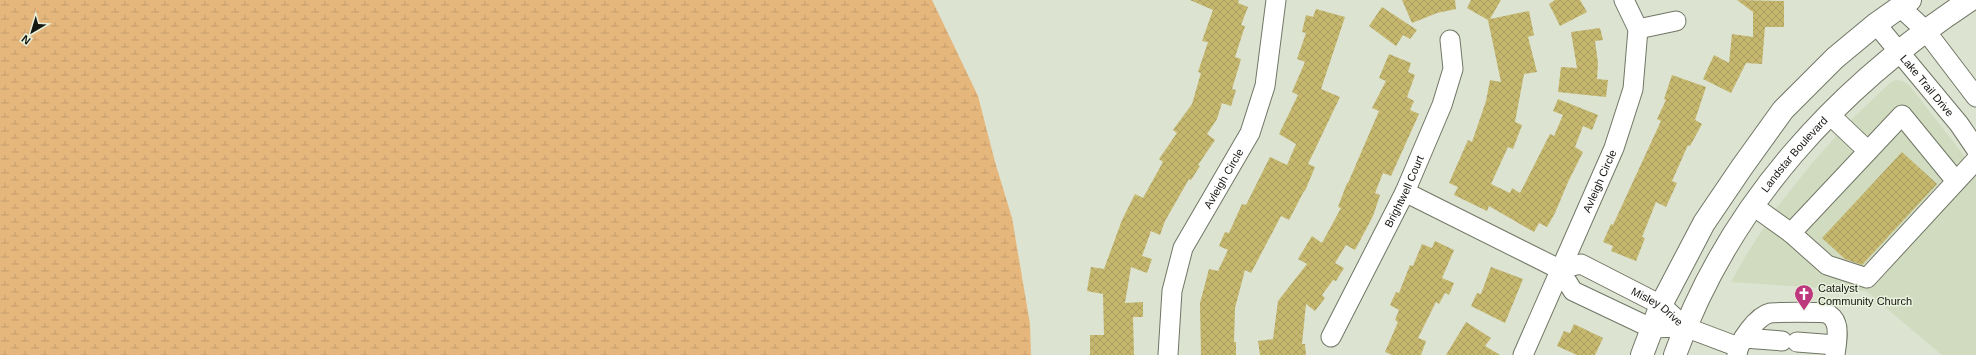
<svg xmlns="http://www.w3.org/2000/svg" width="1976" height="355" viewBox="0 0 1976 355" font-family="Arial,sans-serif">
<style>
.built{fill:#d0dbc0}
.wetland{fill:url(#wetland-marsh)}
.building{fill:url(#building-cross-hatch)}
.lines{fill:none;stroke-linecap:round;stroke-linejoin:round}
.minor-casing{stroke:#707665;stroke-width:21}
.major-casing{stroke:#707665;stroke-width:24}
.minor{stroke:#fff;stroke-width:19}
.major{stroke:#fff;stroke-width:22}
.labels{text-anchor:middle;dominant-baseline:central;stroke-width:3;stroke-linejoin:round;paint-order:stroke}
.street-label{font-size:11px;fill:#151711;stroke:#e9f1dd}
.poi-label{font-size:11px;fill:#151711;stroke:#e9f1dd;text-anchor:start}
</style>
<defs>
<pattern id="wetland-marsh" width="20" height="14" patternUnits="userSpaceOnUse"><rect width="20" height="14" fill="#e6b77d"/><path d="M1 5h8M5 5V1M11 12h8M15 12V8" fill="none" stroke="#c49d6b"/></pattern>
<pattern id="building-cross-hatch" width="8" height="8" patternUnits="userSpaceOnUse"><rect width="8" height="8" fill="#c6b76f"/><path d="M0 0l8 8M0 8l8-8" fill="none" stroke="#a99d5f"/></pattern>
</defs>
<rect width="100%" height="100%" fill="#dce3d0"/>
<path class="built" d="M1896 80 1902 81 1909 85 1976 171V355H1942L1866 291 1731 282 1748 252 1778 206 1813 162 1849 122 1890 83Z"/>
<path class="wetland" d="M0 0H932L978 96 995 162 1012 218 1030 324 1031 355H0Z"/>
<path class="building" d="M1190 0H1239L1238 3 1248 7 1241 25 1245 26 1235 57 1241 59 1232 89 1236 90 1231 106 1222 103 1217 119 1207 134 1215 140 1198 165 1200 166 1191 180 1189 179 1165 221 1160 235 1151 231 1142 256 1152 259 1147 273 1131 267 1125 303 1143 302V317H1133L1134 355H1090V335H1104L1103 294 1087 291 1091 267 1104 269 1122 220 1135 194 1143 198 1163 162 1159 159 1177 133 1173 130 1192 104 1201 73 1198 72 1208 42 1202 41 1213 10Z
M1402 0H1455L1456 9 1437 13 1412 23Z
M1471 0H1501L1490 19 1529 11 1534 35 1528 37 1537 72 1524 74 1515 122 1522 125 1513 149 1508 147 1491 184 1510 193 1512 188 1520 193 1550 134 1554 136 1563 115 1553 111 1558 99 1598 115 1592 130 1583 126 1575 147 1583 152 1568 182 1555 213 1547 227 1539 223 1534 232 1489 206 1487 211 1454 195 1458 187 1449 183 1468 140 1472 142 1486 101 1490 80 1501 82 1488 20 1467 8Z
M1555 0H1580L1587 12 1560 26 1549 4Z
M1737 0 1784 1V27H1765L1762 64 1746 63 1731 93 1703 79 1714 55 1729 63 1732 34 1753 37V12Z
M1382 7 1417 30 1410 39 1403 35 1396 46 1369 26Z
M1316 9 1345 17 1321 89 1340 97 1308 164 1315 167 1305 191H1304L1289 220 1281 216 1251 273 1245 270 1235 308 1234 342H1236V355H1201L1200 303 1209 269 1218 271 1228 250 1219 246 1225 232 1229 233 1242 204 1246 205 1270 157 1287 165 1296 144 1279 134 1298 95 1292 92 1305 62 1297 59 1306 33 1302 32 1306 15 1313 17Z
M1600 28 1603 40 1595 41 1598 63 1597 79 1608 80 1606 97 1558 92 1561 67 1577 68 1571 32Z
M1389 54 1411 63 1408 72 1415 75 1407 97 1414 101 1410 110 1419 114 1391 176 1383 173 1375 193 1380 195 1373 216 1355 250 1346 245 1335 263 1344 268 1336 281 1333 280 1322 295 1325 298 1315 311 1306 304 1302 344H1305L1306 355H1260L1258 341 1273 339 1278 301 1307 264 1298 259 1312 236 1322 243 1341 208 1338 207 1347 183H1348L1379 111 1372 108 1386 81 1379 78Z
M1672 75 1706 87 1695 120 1702 124 1690 146 1688 145 1672 181 1677 183 1666 207 1656 202 1642 237 1645 238 1636 261 1611 251 1613 246 1603 242 1611 224 1613 225 1661 121 1657 119 1666 100 1664 99Z
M1902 152 1937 184 1862 265 1845 259 1822 238Z
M1435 241 1454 250 1442 278 1454 283 1449 295 1445 293 1439 304 1436 302 1418 338 1426 341 1421 355H1392L1385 352 1398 322 1395 320 1399 310 1390 305 1396 292 1399 293 1410 265 1413 266 1422 244 1432 248Z
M1491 267 1523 279 1505 323 1471 306 1477 293 1481 294Z
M1466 322 1491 338 1485 346 1500 355H1446Z
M1574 324 1603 338 1595 355H1577L1557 346 1564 331 1570 333Z"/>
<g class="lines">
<defs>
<g id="minor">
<path d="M1899 6 1925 30 1976 97"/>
<path id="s1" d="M1876 24 1959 124 1976 149"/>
<path d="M1638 29 1676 21"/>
<path d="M1829 114 1868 151"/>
<path d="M1405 192 1559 269 1573 291 1651 328 1685 327"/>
<path d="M1752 205 1791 233 1827 265 1867 278 1976 160"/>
<path d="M1791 233 1902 115 1956 181"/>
<path id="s2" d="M1559 269 1581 264 1661 305 1685 327 1738 347"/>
<path id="s3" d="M1331 337 1405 192 1442 105 1453 69 1450 40"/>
<path d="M1744 338 1782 341"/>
<path d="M1797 342 1836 345"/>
<path id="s4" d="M1168 355 1172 291 1183 248 1250 133 1265 86 1276 0"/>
<path id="s5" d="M1523 355 1614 148 1633 89 1638 29 1624 0"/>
<path d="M1737 355C1738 342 1757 316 1770 313 1775 312 1822 312 1826 313 1831 315 1835 320 1836 324 1839 332 1836 346 1835 355"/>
</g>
<g id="major">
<path d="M1642 355 1661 305 1704 223 1742 167 1783 110 1835 58 1876 24 1910 0"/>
<path id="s6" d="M1675 355C1729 204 1838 87 1970 0"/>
</g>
</defs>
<use href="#minor" class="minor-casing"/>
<use href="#major" class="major-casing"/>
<use href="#minor" class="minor"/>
<use href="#major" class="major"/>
</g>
<defs>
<symbol id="church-pin" viewBox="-11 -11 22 30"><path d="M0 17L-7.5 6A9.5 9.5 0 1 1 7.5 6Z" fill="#bd387d" stroke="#e9f1dd"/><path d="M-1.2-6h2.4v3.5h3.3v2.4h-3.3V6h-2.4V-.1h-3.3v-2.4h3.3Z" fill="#fff"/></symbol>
</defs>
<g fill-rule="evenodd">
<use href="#church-pin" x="1793" y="283" width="22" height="30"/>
</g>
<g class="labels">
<g class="street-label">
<text stroke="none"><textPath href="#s1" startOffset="80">Lake Trail Drive</textPath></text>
<text stroke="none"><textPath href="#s6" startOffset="235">Landstar Boulevard</textPath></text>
<text stroke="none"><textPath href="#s4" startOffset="189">Avleigh Circle</textPath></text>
<text stroke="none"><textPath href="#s5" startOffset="190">Avleigh Circle</textPath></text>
<text stroke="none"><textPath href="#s3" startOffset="163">Brightwell Court</textPath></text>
<text stroke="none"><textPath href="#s2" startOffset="110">Misley Drive</textPath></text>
</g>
<g class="poi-label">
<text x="1818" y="288">Catalyst<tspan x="1818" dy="13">Community Church</tspan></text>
</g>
</g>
<g transform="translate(32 32) rotate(218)" stroke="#e9f1dd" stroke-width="3" paint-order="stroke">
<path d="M0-3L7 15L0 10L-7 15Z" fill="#151711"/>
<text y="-6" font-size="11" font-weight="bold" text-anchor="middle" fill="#151711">N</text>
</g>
</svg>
